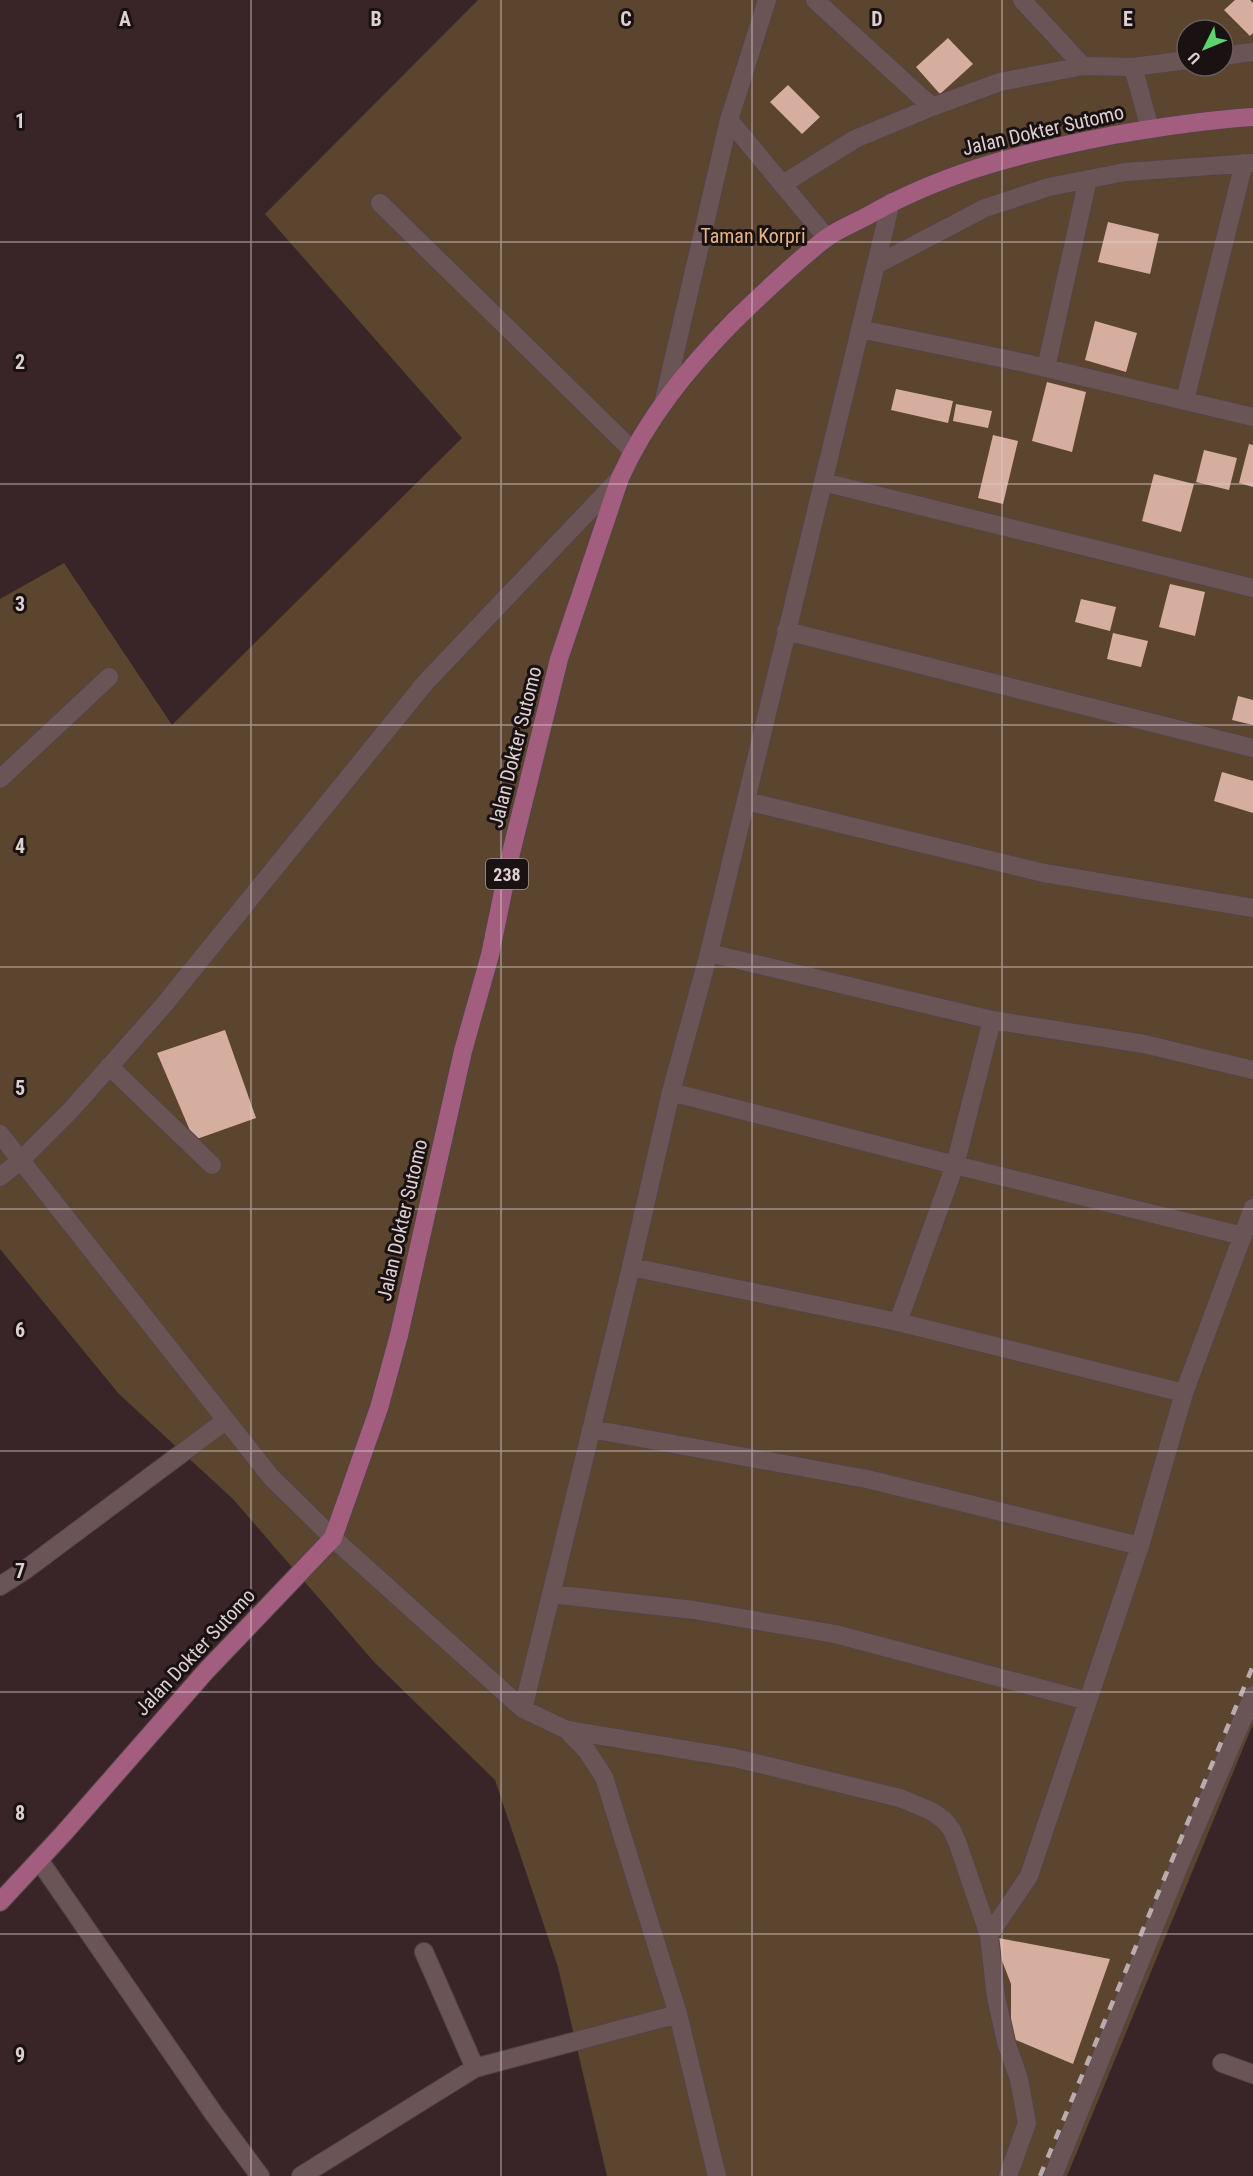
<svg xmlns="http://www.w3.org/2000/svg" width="1253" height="2176" viewBox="0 0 1253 2176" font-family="'Roboto Condensed',sans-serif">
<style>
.green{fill:#5c452e;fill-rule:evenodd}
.building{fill:#d6aea0}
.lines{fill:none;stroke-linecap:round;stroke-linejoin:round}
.minor-casing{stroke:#544446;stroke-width:20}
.primary-casing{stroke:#544446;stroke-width:20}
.minor{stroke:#6b5456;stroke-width:18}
.primary{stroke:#a35e7f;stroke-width:18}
.rail{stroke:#baabac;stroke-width:4.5;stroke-dasharray:10 10;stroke-linecap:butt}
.grid{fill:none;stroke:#ded0d1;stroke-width:1.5;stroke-opacity:0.55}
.labels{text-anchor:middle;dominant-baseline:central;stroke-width:6;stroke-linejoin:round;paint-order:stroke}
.shield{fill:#1a1112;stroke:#a39798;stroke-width:1.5}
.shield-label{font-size:18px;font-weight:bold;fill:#ded0d1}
.street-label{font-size:20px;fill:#ded0d1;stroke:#1a1112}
.park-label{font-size:20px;fill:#e3b586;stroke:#1a1112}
.grid-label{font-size:20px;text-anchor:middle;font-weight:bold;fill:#ded0d1;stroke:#1a1112;stroke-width:6;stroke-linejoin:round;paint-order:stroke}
</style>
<rect width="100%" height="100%" fill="#392527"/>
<path class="green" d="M478 0H1253V1724L1067 2176H607L558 1967 495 1780 375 1663 233 1499 119 1394 0 1249V599L64 563 172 725 462 438 265 214ZM1187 30H1223V66H1187Z"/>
<path class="building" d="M1235 0H1250L1253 3V33L1250 36 1224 10Z
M948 38 973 64 940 94 916 67Z
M788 85 820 117 802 134 770 102Z
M1108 222 1159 234 1150 274 1098 262Z
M1095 321 1137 333 1126 372 1085 360Z
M1047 382 1086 392 1072 452 1032 441Z
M896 389 953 401 948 423 891 410Z
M956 404 992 411 988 428 953 421Z
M993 435 1018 441 1003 504 978 498Z
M1249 444 1253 445V487L1239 483Z
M1204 450 1237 458 1229 490 1196 482Z
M1154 474 1194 484 1181 532 1142 521Z
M1170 584 1205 592 1195 636 1159 627Z
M1081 599 1116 607 1110 631 1075 622Z
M1113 633 1148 641 1141 667 1107 659Z
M1238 696 1253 700V725L1232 720Z
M1222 772 1253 781V813L1214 801Z
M225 1030 256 1118 194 1140 157 1053Z
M993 1937 1110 1959 1073 2064 1011 2038V1984Z"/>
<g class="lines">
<defs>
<path id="minor" d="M815 0 932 107
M1022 0 1083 66
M1223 56 1253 52
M1133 67 1150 129
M729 120 827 238
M783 184 855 139 932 107 1000 82 1083 66 1133 67 1187 60
M380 203 632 450
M876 265 985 208 1049 187 1125 172 1253 163
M860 329 1025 363 1253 417
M1046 368 1088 179
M664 400 729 120 767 0
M1185 400 1244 163
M823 482 1253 588
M786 631 1253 748
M0 779 109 677
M746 801 1044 873 1253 908
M709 953 992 1020 1144 1044 1253 1070
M109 1066 212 1165
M671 1092 955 1165 1243 1236
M0 1134 271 1477 333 1538 523 1709 567 1730 587 1751 604 1777 678 2014 717 2176
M0 1177 20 1161 71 1110 163 1006 425 683 620 478
M631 1267 898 1322 1184 1393
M898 1322 955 1165 992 1020
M591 1429 867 1479 1140 1546
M0 1586 25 1570 225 1421
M551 1594 694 1610 835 1634 1088 1701
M523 1709 631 1267 671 1092 709 953 891 202
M567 1730 735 1758 900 1798 931 1811 944 1820 952 1830 958 1844 989 1935 996 1997 1006 2042 1019 2079 1027 2123 1008 2176
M39 1860 214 2114 260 2176
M989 1935 1029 1876 1140 1546 1184 1393 1253 1208
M424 1952 475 2068
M1222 2063 1253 2074
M301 2176 475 2068 678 2014
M1053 2176 1179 1866 1253 1695"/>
<path id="primary" d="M0 1902 64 1833 206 1671 333 1538 379 1408 399 1335 463 1051 490 955 511 853 559 659 620 478C647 418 688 368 734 321 763 293 793 264 825 239 838 229 855 223 869 215 947 171 1026 152 1114 135 1160 127 1206 120 1253 117"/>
</defs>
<use href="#minor" class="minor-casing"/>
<use href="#primary" class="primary-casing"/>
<use href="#minor" class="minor"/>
<use href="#primary" class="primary"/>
<path class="rail" d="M1040 2176 1253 1666"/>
</g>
<path class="grid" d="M251 0V2176M501 0V2176M752 0V2176M1002 0V2176M0 242H1253M0 484H1253M0 725H1253M0 967H1253M0 1209H1253M0 1451H1253M0 1692H1253M0 1934H1253"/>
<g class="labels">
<rect class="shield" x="486" y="859" width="42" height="30" rx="4.5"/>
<g class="shield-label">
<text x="507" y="874">238</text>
</g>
<g class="street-label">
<text transform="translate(1043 130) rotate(-13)">Jalan Dokter Sutomo</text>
<text transform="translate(515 747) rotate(-76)">Jalan Dokter Sutomo</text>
<text transform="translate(402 1220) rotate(-77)">Jalan Dokter Sutomo</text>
<text transform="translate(195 1652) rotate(-47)">Jalan Dokter Sutomo</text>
</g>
<g class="park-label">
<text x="753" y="236">Taman Korpri</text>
</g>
</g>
<g class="grid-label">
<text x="125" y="26">A</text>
<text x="376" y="26">B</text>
<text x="626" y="26">C</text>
<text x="877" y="26">D</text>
<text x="1128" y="26">E</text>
<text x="20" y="128">1</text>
<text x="20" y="369">2</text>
<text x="20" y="611">3</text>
<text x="20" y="853">4</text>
<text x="20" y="1095">5</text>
<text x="20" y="1337">6</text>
<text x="20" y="1578">7</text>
<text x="20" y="1820">8</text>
<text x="20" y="2062">9</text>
</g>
<g transform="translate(1205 48) rotate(227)"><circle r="28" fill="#1a1112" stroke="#685d5e" stroke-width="1.5"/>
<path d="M0-4.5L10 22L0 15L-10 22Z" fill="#5cd56d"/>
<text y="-9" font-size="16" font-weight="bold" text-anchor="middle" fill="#ded0d1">U</text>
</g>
</svg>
